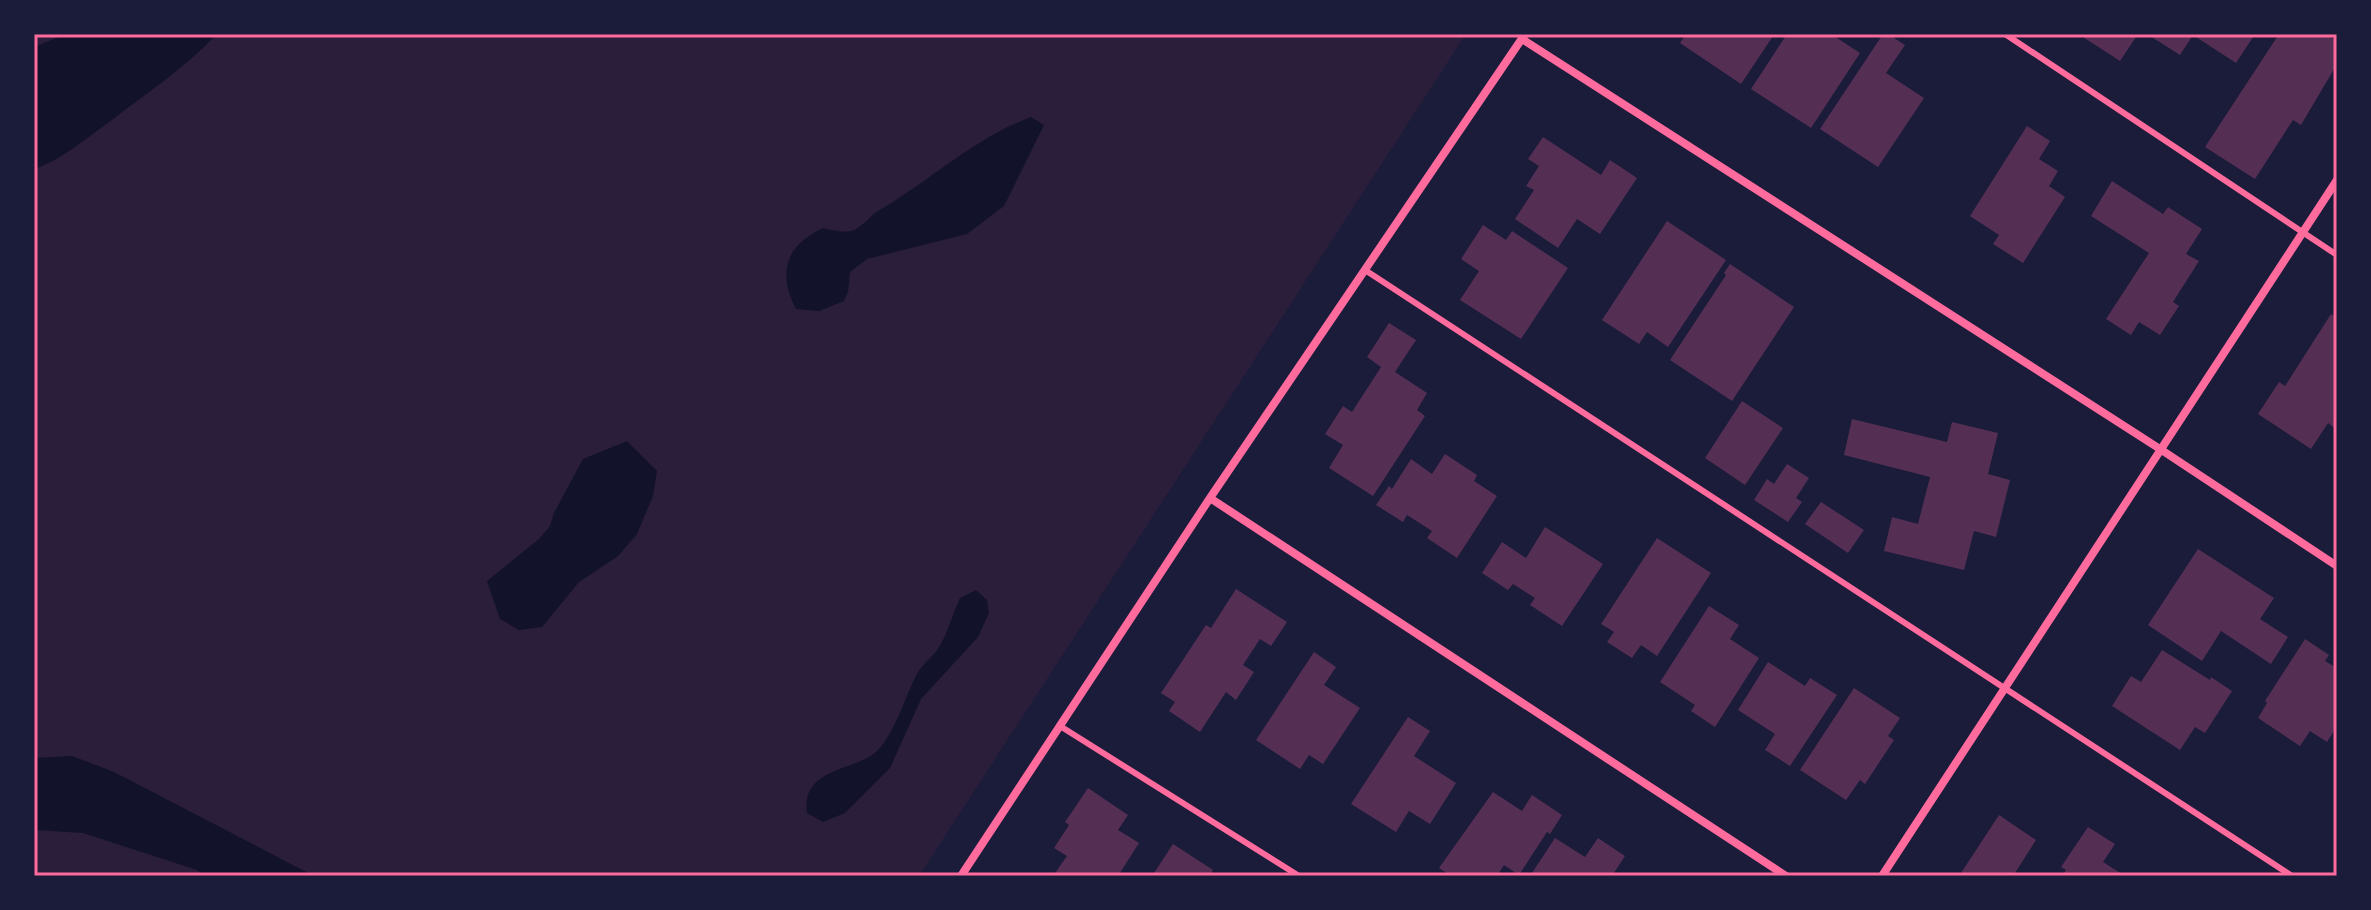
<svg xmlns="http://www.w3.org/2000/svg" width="2371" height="910" viewBox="0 0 2371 910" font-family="'Noto Sans',sans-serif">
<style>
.green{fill:#2a1e3b}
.water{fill:#12122b}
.building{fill:#542f53}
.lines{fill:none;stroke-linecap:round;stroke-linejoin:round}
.service{stroke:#ff6b9d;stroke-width:6}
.minor{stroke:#ff6b9d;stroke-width:8}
.neatline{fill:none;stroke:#ff6b9d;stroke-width:3}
</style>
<rect width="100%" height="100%" fill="#1b1b3a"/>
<path class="green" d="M34 34H1466L919 876H34Z"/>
<path class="water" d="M67 34H217C186 67 148 92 112 120 88 137 62 160 34 169V47Z
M1031 117 1044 125 1004 206 967 234 867 259 850 272 848 292 844 301 819 311 796 309C777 273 786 245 823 228 832 230 845 234 854 230 863 226 870 216 878 211 930 181 974 138 1031 117Z
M627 441 657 471 653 496 637 534 618 556 579 582 542 627 519 630 500 619 487 581 539 539 550 526 554 513 583 459Z
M976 590 987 600 989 613 978 637 921 699 890 768 845 813 823 822 807 813C801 773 843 771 869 757 892 745 905 695 918 672 923 664 932 657 938 649 948 633 952 615 960 598Z
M72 756 114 772 314 876H206L197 870 83 833 34 830V758Z"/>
<path class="building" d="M1686 34H1770L1773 36 1741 84 1680 43Z
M1787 34H1831L1860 53 1811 128 1751 89Z
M1883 34H1888L1905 45 1886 73 1924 98 1878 167 1820 129Z
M2086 34H2138L2120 61 2083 37Z
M2147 34H2255L2236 63 2193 35 2180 55Z
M2279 34H2326L2337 41V64L2301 125 2293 120 2255 179 2205 147Z
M2027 126 2050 141 2039 159 2058 171 2049 186 2065 197 2023 263 1993 244 1999 235 1970 216Z
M1543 137 1601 175 1610 160 1637 178 1600 234 1577 219 1558 248 1515 219 1534 190 1526 186 1539 166 1528 159Z
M2112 181 2163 214 2168 207 2202 229 2186 254 2199 261 2173 302 2179 306 2160 335 2139 322 2131 335 2106 319 2149 253 2091 216Z
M1667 221 1726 260 1668 347 1647 332 1639 344 1602 320Z
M1483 225 1506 240 1512 231 1568 268 1521 339 1460 300 1479 271 1461 259Z
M1730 264 1794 307 1732 401 1670 360 1726 275 1724 273Z
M2331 314 2337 318V430L2328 423 2311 449 2258 414 2279 382 2285 386Z
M1389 323 1416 340 1395 372 1427 393 1417 410 1425 416 1373 496 1329 468 1343 445 1325 434 1343 406 1352 412 1381 367 1367 357Z
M1742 401 1783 428 1745 485 1705 458Z
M1852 419 1947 442 1952 422 1998 433 1988 474 2010 480 1996 537 1974 531 1964 570 1884 551 1892 517 1918 524 1930 477 1844 455Z
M1445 454 1477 475 1474 481 1497 496 1457 558 1427 538 1432 531 1407 515 1403 522 1376 505 1389 486 1392 489 1411 459 1432 474Z
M1787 464 1809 478 1796 498 1802 502 1788 522 1754 500 1767 479 1774 484Z
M1821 502 1864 530 1848 553 1805 524Z
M1545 527 1603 564 1562 626 1530 605 1535 598 1513 584 1508 590 1482 573 1502 542 1526 558Z
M1657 538 1711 573 1657 656 1641 645 1632 658 1607 642 1614 632 1601 624Z
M2198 549 2274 598 2260 619 2288 637 2271 664 2221 631 2202 661 2148 625Z
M1236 589 1287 622 1271 646 1260 639 1243 665 1254 672 1236 700 1226 692 1200 732 1169 711 1175 702 1161 693 1206 625 1211 628Z
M1709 606 1739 625 1730 639 1759 658 1715 727 1691 711 1695 705 1660 682Z
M2305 639 2329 655 2325 661 2337 668V726L2327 742 2310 731 2300 746 2258 718 2267 703 2265 701Z
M2162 650 2210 680 2211 677 2232 691 2205 733 2195 727 2180 750 2112 706 2131 676 2141 682Z
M1314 652 1336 667 1324 685 1360 708 1323 764 1309 755 1300 769 1256 740Z
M1768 662 1805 686 1810 678 1837 695 1790 766 1765 750 1775 734 1738 710Z
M1854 688 1900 718 1888 736 1894 740 1865 784 1860 780 1846 800 1800 770Z
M1408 717 1430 731 1414 756 1456 783 1430 824 1409 811 1396 832 1351 804Z
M1088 788 1128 815 1118 830 1139 843 1118 876H1053L1067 856 1054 848 1069 825 1065 822Z
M1493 792 1522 811 1532 795 1562 815 1550 834 1547 832 1519 875 1504 865 1497 876H1451L1439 868Z
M1999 815 2036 840 2013 876H1965L1961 873Z
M2088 827 2115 844 2103 862 2125 876H2062L2066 870 2061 867Z
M1555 838 1585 857 1598 838 1625 856 1612 876H1530Z
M1173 844 1213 870 1209 876H1152Z"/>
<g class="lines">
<path class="service" d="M2005 34 2337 255
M1365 270 2292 876
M1060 726 1299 876"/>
<path class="minor" d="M1522 39 2160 449 2337 566
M1210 498 1786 876
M961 876 1210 498 1525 34
M1882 876 2337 180"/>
</g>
<rect width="2371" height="910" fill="none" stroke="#1b1b3a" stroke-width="72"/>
<rect x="36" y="36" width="2299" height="838" class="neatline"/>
</svg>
